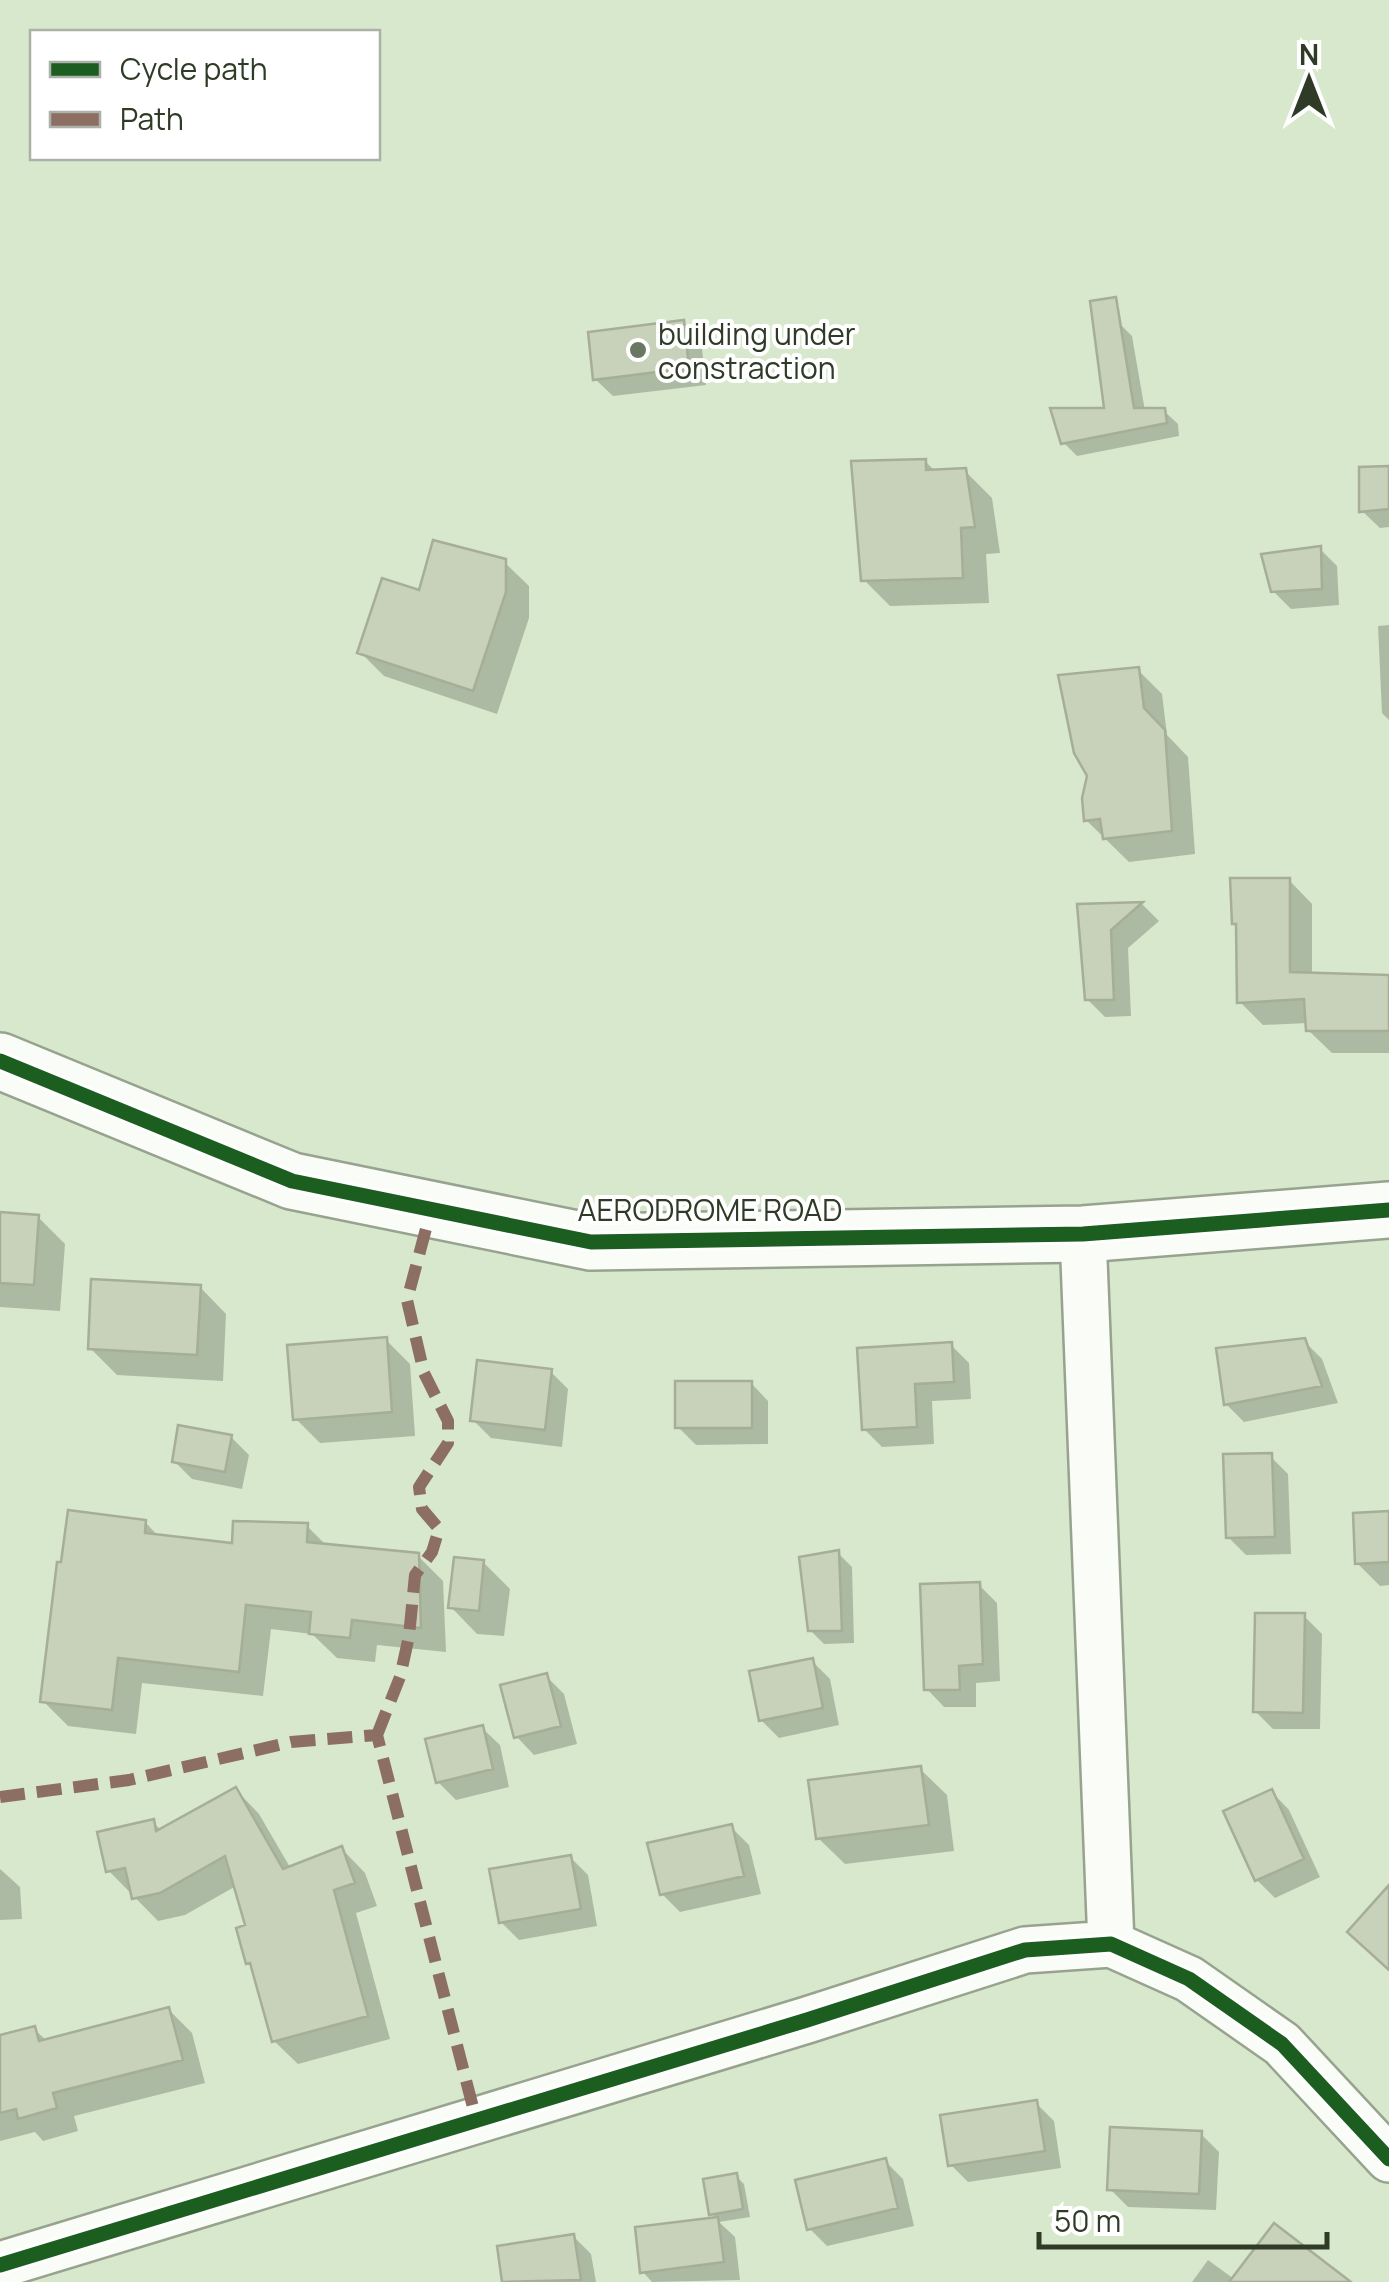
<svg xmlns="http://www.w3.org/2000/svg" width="1389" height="2282" viewBox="0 0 1389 2282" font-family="Manrope,sans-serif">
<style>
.shadow{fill:#0003}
.building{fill:#c8d1b9;stroke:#a6ae97;stroke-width:2.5}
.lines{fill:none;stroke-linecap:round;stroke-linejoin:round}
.minor-casing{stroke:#97a38e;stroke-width:50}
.tertiary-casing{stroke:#97a38e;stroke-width:60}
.minor{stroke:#f9fcf7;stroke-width:45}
.tertiary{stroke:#f9fcf7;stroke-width:55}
.quiet{stroke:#8d6e63;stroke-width:12;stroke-dasharray:25 12;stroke-linecap:butt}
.cycleway-casing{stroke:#fff;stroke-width:21}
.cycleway{stroke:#1b5e20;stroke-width:15}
.poi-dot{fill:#6a7861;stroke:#fff;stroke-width:4}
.labels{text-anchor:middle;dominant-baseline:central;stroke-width:8;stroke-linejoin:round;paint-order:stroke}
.poi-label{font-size:30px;fill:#2f3b27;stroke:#fff;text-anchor:start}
.street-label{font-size:30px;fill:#2f3b27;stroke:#fff}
</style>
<rect width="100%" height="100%" fill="#d8e8cc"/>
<path class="shadow" d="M683 323 701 340 706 385 613 396 595 379Z
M1119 323 1132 336 1145 411H1164L1178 424 1179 436 1077 456 1064 443 1107 411Z
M925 461 936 472 965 471 992 498 1000 553 986 554 989 603 890 606 864 580Z
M1389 469V527L1380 528 1362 511Z
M1320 549 1337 566 1339 605 1291 609 1273 591Z
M504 562 529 586V618L497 714 384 676 360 652 421 593Z
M1389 625V720L1382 713 1378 626Z
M1138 670 1162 694 1167 735 1188 757 1195 854 1129 862 1086 820Z
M1289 880 1312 904V975L1389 977V1053H1332L1308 1030V1023L1263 1025 1240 1002 1239 927 1235 923Z
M1142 904 1159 921 1128 948 1131 1016 1105 1017 1087 999 1079 906Z
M0 1214 38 1217 65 1244 60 1311 0 1307Z
M200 1287 226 1314 223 1381 117 1375 90 1348Z
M386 1340 410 1364 415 1436 320 1443 296 1419Z
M1304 1341 1322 1359 1338 1403 1244 1422 1226 1404Z
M951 1345 969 1363 971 1399 932 1401 934 1444 882 1447 864 1429Z
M551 1372 568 1389 562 1447 491 1438 473 1420Z
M751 1383 768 1401V1444L696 1445 678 1427Z
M231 1437 249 1455 242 1489 192 1479 174 1461Z
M1270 1456 1288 1474 1291 1554 1246 1555 1228 1537Z
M1389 1514V1585L1380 1586 1357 1563Z
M145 1522 160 1538 235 1546 307 1526 327 1546 418 1556 443 1581 446 1652 377 1645 375 1662 337 1658 312 1634 271 1629 263 1696 142 1683 136 1734 68 1726 43 1701Z
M838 1553 852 1567 854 1643 824 1644 810 1630Z
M483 1562 510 1589 504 1636 477 1634 451 1607Z
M979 1585 997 1603 1000 1681 976 1683V1707H944L927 1689Z
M1304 1616 1322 1634 1320 1729H1273L1255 1711Z
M812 1661 830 1679 839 1725 779 1738 761 1720Z
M546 1676 564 1694 577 1744 534 1755 517 1737Z
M482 1728 500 1745 509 1787 456 1800 438 1782Z
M920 1769 947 1795 954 1851 845 1864 818 1838Z
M236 1790 259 1814 291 1869 342 1849 365 1873 377 1906 356 1913 390 2039 298 2064 274 2041 255 1970 248 1963V1927L236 1886 185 1915 158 1921 109 1871 153 1822 162 1831Z
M1272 1792 1289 1810 1320 1877 1275 1898 1257 1880Z
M731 1827 749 1845 761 1894 680 1912 662 1894Z
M570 1857 588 1875 597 1926 519 1940 501 1922Z
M0 1869 20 1887 22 1919 0 1920Z
M168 2009 192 2033 205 2083 74 2116 78 2131 43 2141 35 2132 0 2141V2037L34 2029 47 2041Z
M1036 2103 1054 2121 1061 2168 968 2182 951 2165Z
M1201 2134 1219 2152 1216 2210 1128 2207 1110 2189Z
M885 2161 903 2179 914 2226 827 2246 810 2229Z
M736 2176 744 2184 750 2217 719 2222 735 2237 740 2280 652 2282 643 2272 717 2219 712 2214Z
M573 2236 591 2254 596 2282H505L500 2248Z
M1208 2260 1234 2279 1344 2282H1192Z"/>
<path class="building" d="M1116 297 1134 408H1165L1167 423 1061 444 1050 408H1104L1090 301Z
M684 320 689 368 593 380 588 332Z
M926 459V470L966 468 975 527 961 528 963 578 861 581 851 461Z
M1389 466V509L1359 512V467Z
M433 540 506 559V592L473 691 357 653 382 578 419 590Z
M1321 546 1322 589 1271 592 1261 554Z
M1139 667 1144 708 1165 730 1172 831 1103 839 1100 819 1084 821 1082 798 1087 776 1074 753 1058 675Z
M1230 878H1290V972L1389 975V1031H1306L1304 999 1237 1003 1236 924H1232Z
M1143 902 1111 930 1114 1000H1085L1077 904Z
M0 1212 39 1215 34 1285 0 1283Z
M91 1279 201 1285 197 1355 88 1349Z
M387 1337 392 1412 293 1420 287 1345Z
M1305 1338 1322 1386 1224 1405 1216 1348Z
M952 1342 954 1382 915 1384 917 1427 862 1430 857 1348Z
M477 1360 552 1369 545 1430 470 1421Z
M675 1381H752V1428H675Z
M178 1425 232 1435 225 1472 172 1462Z
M1272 1453 1275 1537 1226 1538 1223 1454Z
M68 1510 146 1520 145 1533 232 1543 233 1521 308 1523 307 1542 419 1553 421 1628 352 1620 350 1638 309 1634 311 1612 246 1605 239 1672 118 1658 112 1710 40 1702 57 1562H61Z
M1389 1511V1562L1355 1564 1353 1513Z
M839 1550 842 1631H808L799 1557Z
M454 1557 484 1560 479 1611 448 1608Z
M980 1582 983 1664 959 1666 960 1690H924L920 1584Z
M1255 1613H1305L1303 1713 1253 1712Z
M813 1658 823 1708 759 1721 749 1671Z
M547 1673 561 1726 514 1738 500 1685Z
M483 1725 493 1769 436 1783 425 1739Z
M921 1766 929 1825 816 1839 808 1780Z
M236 1787 283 1869 342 1846 355 1883 334 1890 368 2016 272 2042 250 1963 246 1964 236 1928 245 1925 225 1856 160 1893 132 1899 125 1868 106 1872 97 1832 154 1819 156 1831Z
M1272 1789 1304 1859 1255 1881 1223 1811Z
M732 1824 744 1876 660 1895 647 1843Z
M571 1855 581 1909 499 1923 489 1869Z
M1389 1885V1970L1347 1932Z
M169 2007 183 2060 53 2093 57 2108 18 2119 16 2109 0 2113V2035L35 2026 39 2041Z
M1037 2100 1045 2151 948 2166 940 2115Z
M1110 2127 1202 2131 1199 2194 1107 2190Z
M886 2158 898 2208 807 2230 795 2180Z
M737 2173 743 2209 709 2215 703 2179Z
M718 2217 724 2262 640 2273 635 2227Z
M1274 2223 1351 2282H1229Z
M574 2234 581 2280 502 2282 497 2246Z"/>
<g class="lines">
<defs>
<path id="minor" d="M1083 1234 1111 1944
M0 2265 807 2020 1025 1950 1111 1944 1189 1979 1282 2044 1389 2159"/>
<path id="tertiary" d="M0 1061 292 1181 591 1242 1083 1234 1389 1210"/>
</defs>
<use href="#minor" class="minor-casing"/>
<use href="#tertiary" class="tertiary-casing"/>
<use href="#minor" class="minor"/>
<use href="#tertiary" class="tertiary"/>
<path class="quiet" d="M377 1735 400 1677 409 1636 415 1575 432 1552 439 1529 422 1509 419 1487 448 1443V1421L424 1373 407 1300 431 1210
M0 1797 129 1780 291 1742 377 1735 476 2119"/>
<defs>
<path id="cycleway" d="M0 1061 292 1181 591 1242 1083 1234 1389 1210
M0 2265 807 2020 1025 1950 1111 1944 1189 1979 1282 2044 1389 2159"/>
</defs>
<use href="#cycleway" class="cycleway-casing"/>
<use href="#cycleway" class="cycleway"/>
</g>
<circle class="poi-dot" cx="638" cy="350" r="10"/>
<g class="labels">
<g class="poi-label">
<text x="658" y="333">building under<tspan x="658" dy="34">constraction</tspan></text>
</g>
<g class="street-label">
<text x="710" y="1209">AERODROME ROAD</text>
</g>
</g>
<rect x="30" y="30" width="350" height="130" fill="#ffffff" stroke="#acb1a9" stroke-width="2.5"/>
<rect x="50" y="62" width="50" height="15" fill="#1b5e20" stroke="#acb1a9" stroke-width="2.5"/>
<text x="120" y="80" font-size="30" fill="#2f3b27">Cycle path</text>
<rect x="50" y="112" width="50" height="15" fill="#8d6e63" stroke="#acb1a9" stroke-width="2.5"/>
<text x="120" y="130" font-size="30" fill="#2f3b27">Path</text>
<g transform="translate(1309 80)" stroke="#ffffff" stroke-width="8" paint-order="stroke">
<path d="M0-8L18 38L0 25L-18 38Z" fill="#2f3b27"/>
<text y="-15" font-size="28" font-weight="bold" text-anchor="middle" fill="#2f3b27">N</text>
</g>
<path d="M1039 2232v15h288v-15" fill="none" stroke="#2f3b27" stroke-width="5"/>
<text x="1054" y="2232" font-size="30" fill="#2f3b27" stroke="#ffffff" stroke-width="8" paint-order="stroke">50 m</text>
</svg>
